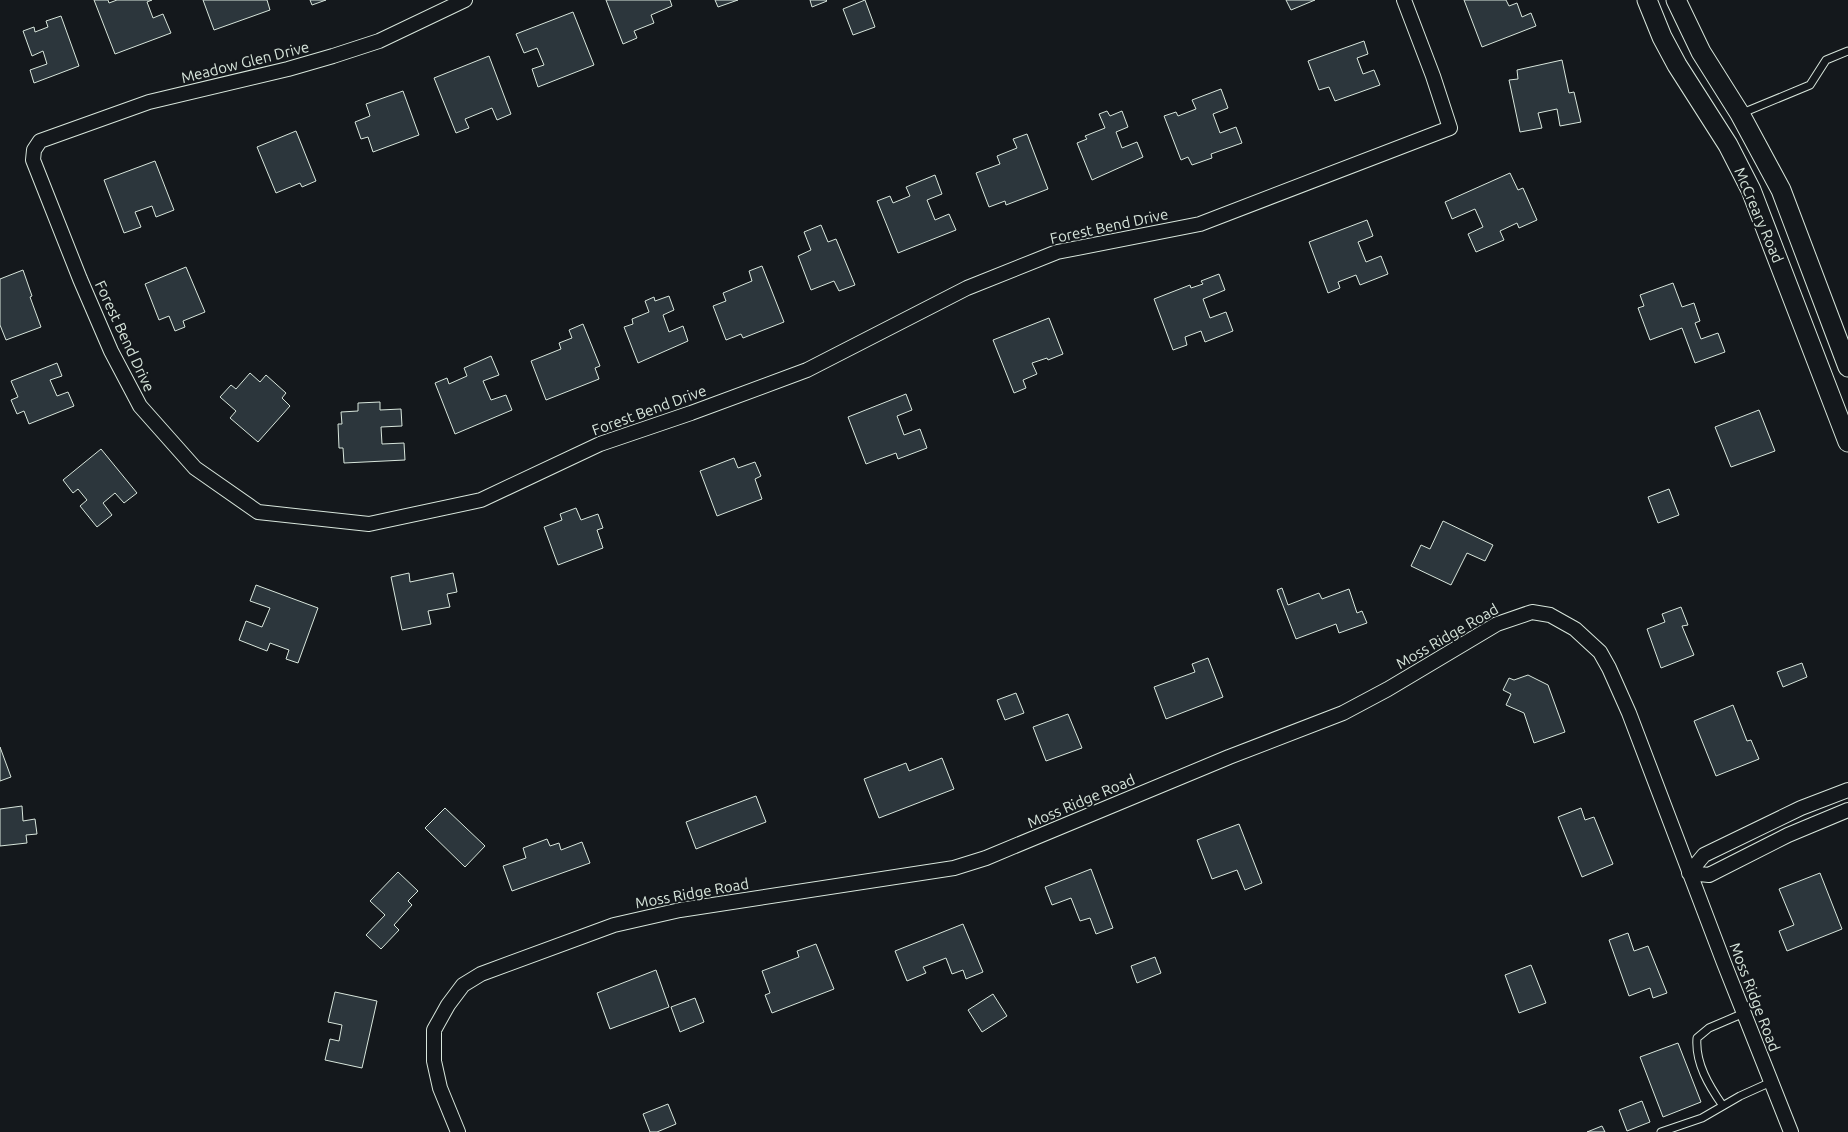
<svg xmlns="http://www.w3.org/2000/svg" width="1848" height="1132" viewBox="0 0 1848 1132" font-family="Ubuntu,sans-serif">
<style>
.building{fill:#2c363c;stroke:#d8e6dc}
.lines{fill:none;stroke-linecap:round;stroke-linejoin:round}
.service-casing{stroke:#d8e6dc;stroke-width:9}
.minor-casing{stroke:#d8e6dc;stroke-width:16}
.secondary-casing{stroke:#d8e6dc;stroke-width:21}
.service{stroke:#14181c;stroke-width:7}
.minor{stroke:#14181c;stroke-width:14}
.secondary{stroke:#14181c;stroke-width:19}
.labels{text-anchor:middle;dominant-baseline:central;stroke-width:4;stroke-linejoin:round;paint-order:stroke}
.street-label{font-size:15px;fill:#d8e6dc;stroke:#14181c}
</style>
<rect width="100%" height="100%" fill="#14181c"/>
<path class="building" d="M94 0H108L109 3 117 0H152L147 2 153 18 163 14 171 33 115 54Z
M203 0H267L270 10 214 30Z
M310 0H326L312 5Z
M606 0H670L672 6 651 15 654 23 634 31 637 38 623 44Z
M715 0H738L718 7Z
M810 0H826L827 1 812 7Z
M865 0 875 27 853 35 843 9Z
M1286 0H1315L1291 10Z
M1464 0H1506L1509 6 1517 3 1522 17 1531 13 1536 26 1482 47Z
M573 12 594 65 538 87 532 69 544 65 537 48 524 53 516 34Z
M61 16 79 66 34 83 30 70 47 64 43 51 32 56 23 31 34 27 35 32 48 27 46 21Z
M1364 41 1368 54 1357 58 1363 74 1374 70 1380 85 1335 101 1329 87 1319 90 1308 61Z
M489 56 511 114 497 120 492 108 465 119 469 128 456 133 434 78Z
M1562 60 1569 93 1574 92 1581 122 1560 126 1557 109 1538 113 1542 128 1520 132 1509 80 1518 79 1517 70Z
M1221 89 1228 108 1213 114 1220 133 1236 127 1242 143 1211 154 1212 158 1192 165 1188 157 1181 160 1164 116 1176 112 1178 116 1196 109 1192 100Z
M403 91 419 135 373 152 368 137 361 139 355 122 370 116 366 104Z
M1107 111 1110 116 1122 111 1128 127 1116 132 1122 148 1137 142 1143 157 1092 180 1077 143 1087 139 1085 136 1105 128 1099 114Z
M296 131 316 181 302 187 300 183 276 193 257 147Z
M1027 134 1048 189 1006 205 1005 201 989 207 976 173 1000 164 997 156 1017 148 1013 139Z
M155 161 174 210 156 217 152 206 135 212 141 227 124 233 104 180Z
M1510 173 1518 190 1523 188 1537 220 1519 228 1517 223 1500 231 1504 240 1476 252 1468 234 1483 227 1475 209 1452 219 1445 202Z
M935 175 942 194 927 200 935 220 949 214 956 230 898 253 877 201 890 196 893 203 910 196 906 187Z
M1367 220 1373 236 1358 242 1366 262 1381 256 1388 274 1360 285 1356 275 1338 282 1340 288 1328 293 1309 242Z
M821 225 828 242 836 239 855 285 839 291 834 281 811 290 798 256 811 250 804 232Z
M762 266 784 322 743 338 741 334 726 340 713 306 726 301 723 293 752 281 749 271Z
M186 267 205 312 183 321 185 327 175 331 169 316 159 320 145 284Z
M23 270 32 296 30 297 41 327 6 340 0 325V279Z
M1219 274 1225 290 1203 299 1210 318 1226 312 1233 331 1205 342 1201 331 1185 337 1187 345 1173 350 1154 299 1190 285 1191 288 1203 284 1201 281Z
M1673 283 1682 307 1694 303 1700 321 1695 323 1701 339 1718 333 1725 352 1695 363 1682 328 1650 340 1638 308 1644 306 1640 295Z
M669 296 674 310 663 315 669 332 683 326 688 341 638 363 624 327 633 324 632 319 649 312 645 301 654 297 655 301Z
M1049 318 1063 354 1048 360 1047 358 1032 363 1037 374 1023 380 1026 388 1014 393 993 340Z
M583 324 600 366 595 368 599 379 546 400 531 361 561 349 559 343 572 338 569 330Z
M491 356 499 375 483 381 491 400 506 395 512 410 455 434 435 383 447 378 449 384 467 376 464 368Z
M57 363 62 376 50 380 57 396 68 392 74 406 29 424 24 411 17 414 11 400 18 397 11 381Z
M250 373 260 382 266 375 286 393 282 398 290 406 258 442 230 418 236 411 220 397 231 385 236 389Z
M906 394 912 410 897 416 904 435 920 429 927 448 898 459 896 453 866 464 848 417Z
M380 402V410L401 409 402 426 381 427 382 444 404 443 405 460 344 463 343 448H339L338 424H342L341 412 358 411V403Z
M1759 410 1775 451 1731 467 1715 427Z
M101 449 137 493 124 503 115 493 103 503 112 515 97 527 80 506 87 500 78 489 73 493 63 480Z
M734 458 738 468 755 462 761 476 755 479 762 499 717 516 700 471Z
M1669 489 1679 515 1658 523 1648 497Z
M576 508 581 520 598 514 603 528 597 530 603 548 558 565 544 527 562 520 560 514Z
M1443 521 1493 545 1485 561 1467 553 1451 585 1411 566 1421 545 1430 549Z
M409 573 410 582 453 573 457 592 447 594 450 607 428 611 431 624 402 630 391 577Z
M256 585 318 608 298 663 286 659 289 650 270 643 267 651 239 640 246 621 262 627 270 608 250 601Z
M1282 588 1288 605 1319 593 1322 599 1349 589 1357 613 1362 611 1367 623 1339 633 1336 624 1296 639 1277 590Z
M1681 607 1688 625 1682 626 1694 655 1661 668 1647 629 1665 622 1662 614Z
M1208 658 1223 697 1166 719 1154 687 1195 672 1192 664Z
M1802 663 1807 677 1783 687 1777 672Z
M1528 675 1548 685 1565 732 1534 743 1524 713 1506 705 1511 694 1503 690 1509 678 1514 680Z
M1016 693 1024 713 1005 720 997 700Z
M1733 705 1747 741 1751 740 1759 759 1716 776 1694 721Z
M1068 714 1082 748 1046 761 1033 727Z
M0 747 11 777 0 781Z
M942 758 954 789 879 818 864 779 906 763 909 771Z
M756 796 766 822 696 849 686 822Z
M22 806 23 821 35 819 37 834 26 835 27 843 0 846V809Z
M445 808 485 846 465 867 425 828Z
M1581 808 1585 820 1594 817 1613 864 1582 877 1558 817Z
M1239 824 1262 883 1245 890 1237 870 1212 879 1197 840Z
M547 839 550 846 559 843 561 850 582 842 590 863 512 891 503 866 526 858 523 848Z
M1091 869 1113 928 1096 934 1090 918 1080 921 1071 898 1052 905 1045 887Z
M398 872 418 891 408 901 412 905 394 925 399 930 381 949 366 935 385 915 370 901Z
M1820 873 1842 929 1787 951 1779 931 1794 925 1779 889Z
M963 924 983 972 966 979 963 970 952 974 946 958 923 967 926 973 907 981 895 951Z
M1628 933 1634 951 1648 946 1667 993 1653 998 1650 988 1629 996 1609 940Z
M816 944 834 989 772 1013 765 995 770 993 762 971 799 957 797 951Z
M1155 957 1161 973 1137 983 1131 966Z
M1531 965 1546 1003 1519 1013 1505 975Z
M656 970 669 1007 610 1029 597 993Z
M335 992 377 1001 362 1068 325 1060 330 1039 339 1041 342 1025 328 1022Z
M993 994 1007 1016 982 1032 968 1010Z
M695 998 704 1022 680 1032 671 1007Z
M1678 1043 1701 1102 1663 1117 1640 1057Z
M1642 1101 1650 1122 1627 1131 1619 1110Z
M668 1104 676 1124 657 1132H650L643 1114Z
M1602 1126 1605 1132H1587Z"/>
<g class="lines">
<defs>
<path id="service" d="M1740 114 1810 85 1826 60 1848 51
M1723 1106C1709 1086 1695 1063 1697 1038L1709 1028 1744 1013
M1661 1132 1702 1118 1740 1096 1771 1082"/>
<path id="minor" d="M465 0 379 41 333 56 288 69 149 102 40 141 34 150 33 160 80 279 111 351 140 406 195 468 258 512 369 524 481 500 600 444 691 413 807 370 967 288 1057 252 1200 224 1450 128 1433 76 1404 0
M1848 790 1801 808 1704 855 1689 873 1709 875 1788 835 1848 810
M458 1132 440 1088 434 1061V1030L448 1005 463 985 481 974 614 925 680 910 954 868 986 858 1229 757 1343 713 1388 689 1497 624 1532 612 1550 615 1575 629 1600 652 1609 668 1629 713 1724 963 1791 1132"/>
<path id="secondary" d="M1647 0 1662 37 1677 65 1728 145 1751 190 1848 442
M1676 0 1701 52 1740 114 1781 190 1848 367"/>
</defs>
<use href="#service" class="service-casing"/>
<use href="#minor" class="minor-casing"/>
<use href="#secondary" class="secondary-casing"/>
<use href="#service" class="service"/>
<use href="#minor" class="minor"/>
<use href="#secondary" class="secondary"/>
</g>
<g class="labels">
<g class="street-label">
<text transform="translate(245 62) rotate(-14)">Meadow Glen Drive</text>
<text transform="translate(1759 215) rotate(67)">McCreary Road</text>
<text transform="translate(1109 226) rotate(-12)">Forest Bend Drive</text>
<text transform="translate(125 336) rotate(65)">Forest Bend Drive</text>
<text transform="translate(649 410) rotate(-20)">Forest Bend Drive</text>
<text transform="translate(1447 636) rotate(-30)">Moss Ridge Road</text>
<text transform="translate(1081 801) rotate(-23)">Moss Ridge Road</text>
<text transform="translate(692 893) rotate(-10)">Moss Ridge Road</text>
<text transform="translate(1755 997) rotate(69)">Moss Ridge Road</text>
</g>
</g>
</svg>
